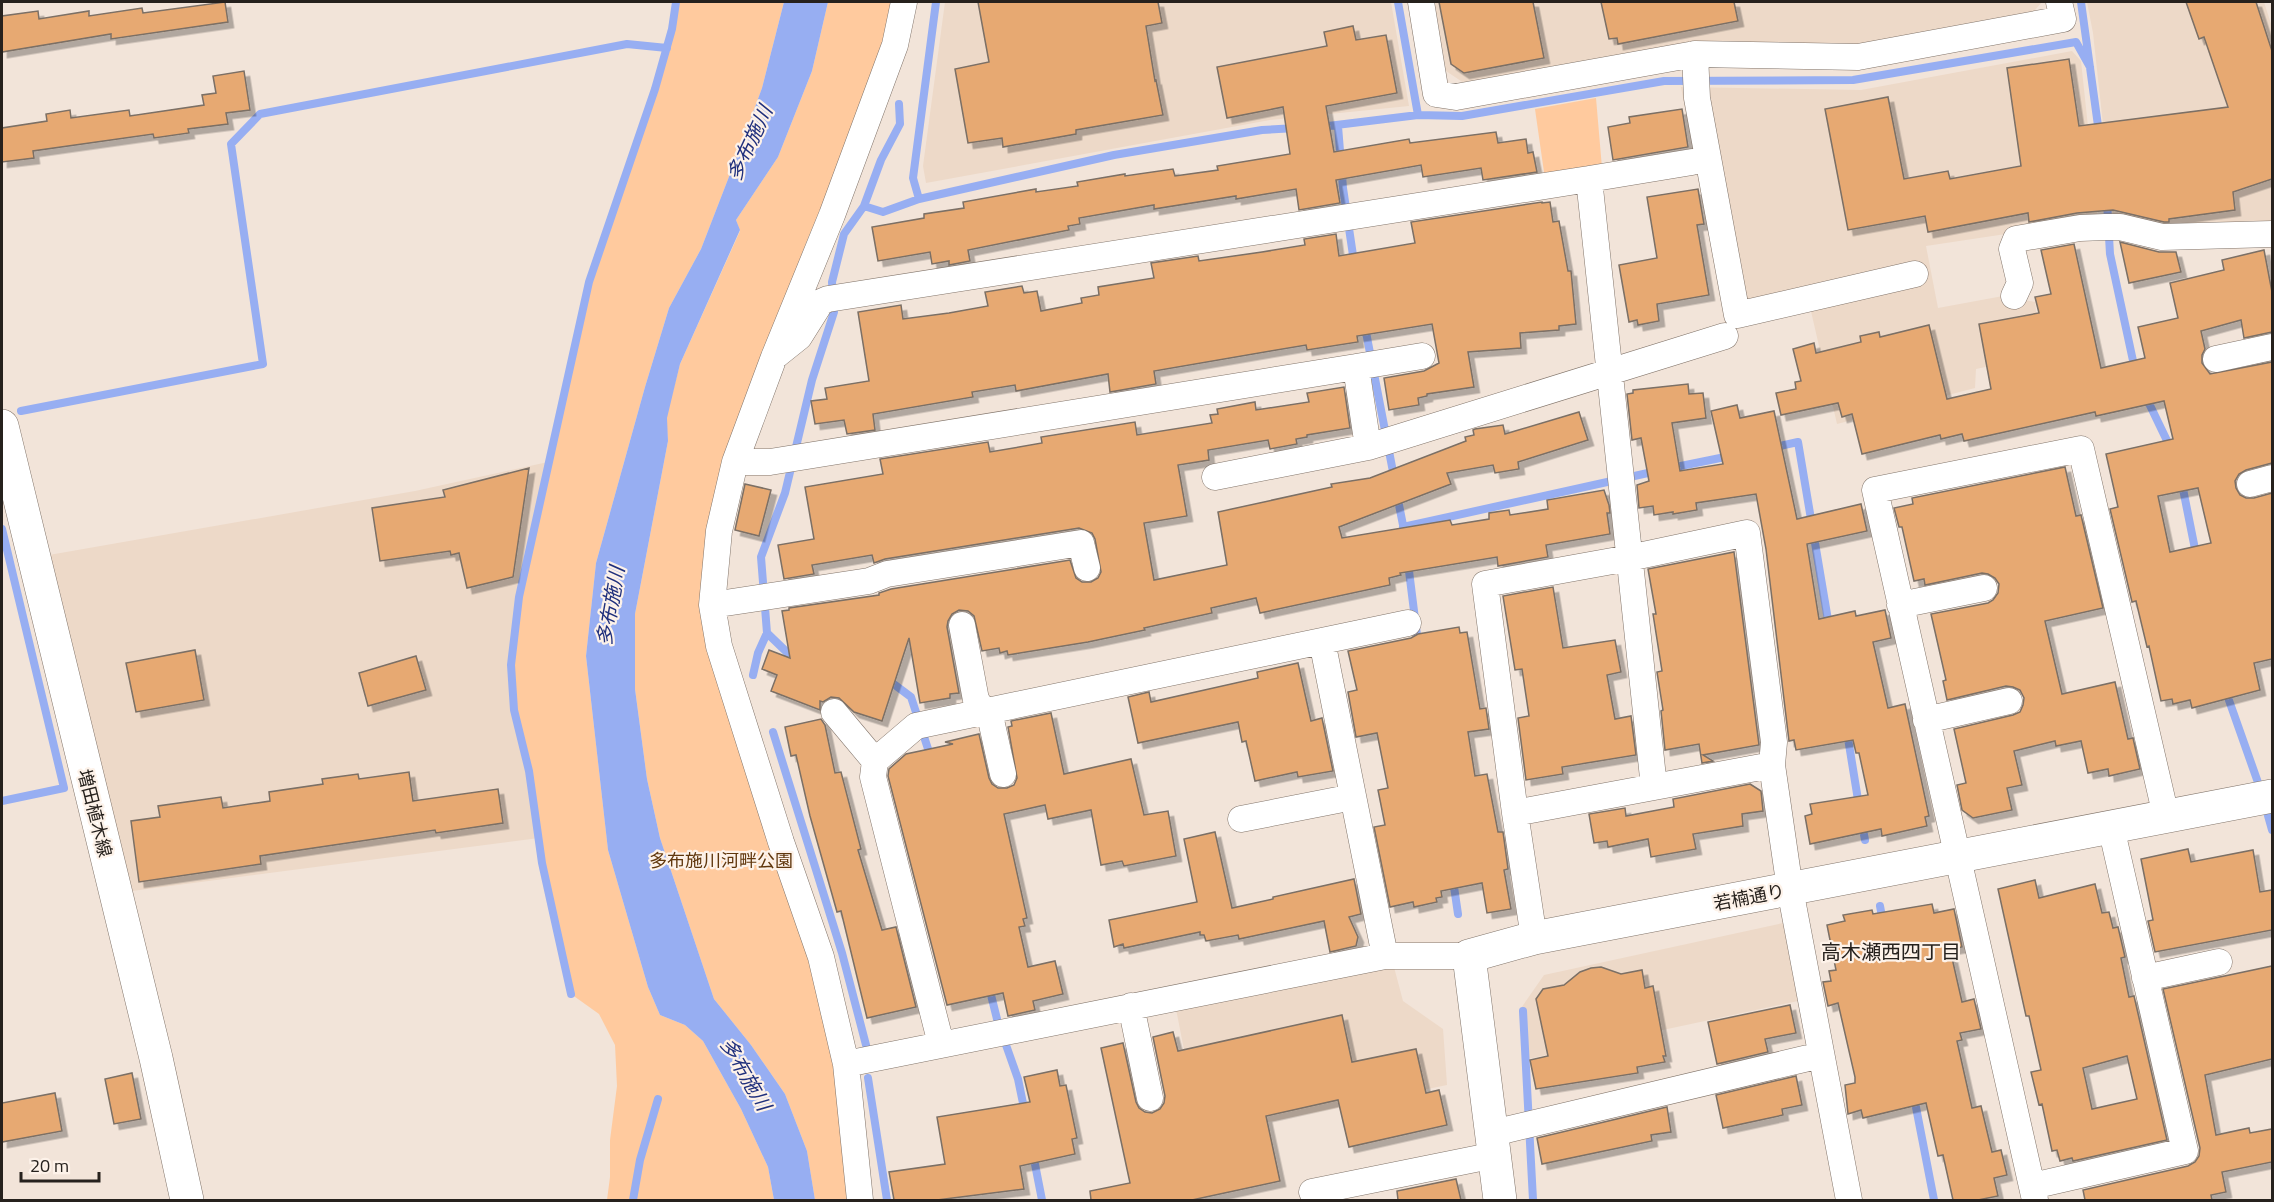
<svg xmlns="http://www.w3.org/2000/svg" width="2274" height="1202" viewBox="0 0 2274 1202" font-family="'Titillium Web','Noto Sans JP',sans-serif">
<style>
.built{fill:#edd9c8}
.green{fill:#ffca9e}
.water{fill:#97aef2}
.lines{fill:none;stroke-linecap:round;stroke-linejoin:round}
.stream{stroke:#97aef2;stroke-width:8}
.building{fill:#e7a972;stroke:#7b6f65;stroke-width:1.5;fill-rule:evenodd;filter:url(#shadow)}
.street-casing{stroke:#82756b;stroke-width:27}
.secondary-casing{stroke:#82756b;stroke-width:34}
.street{stroke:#fff;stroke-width:26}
.secondary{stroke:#fff;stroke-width:33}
.labels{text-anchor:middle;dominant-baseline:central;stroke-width:4.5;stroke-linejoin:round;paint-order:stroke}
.street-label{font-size:18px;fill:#26211d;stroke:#fdf2e9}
.park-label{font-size:18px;fill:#60370d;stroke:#fdf2e9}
.water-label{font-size:20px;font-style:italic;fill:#20307d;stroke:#fdf2e9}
.neighbourhood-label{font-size:20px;fill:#26211d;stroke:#fdf2e9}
</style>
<defs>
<filter id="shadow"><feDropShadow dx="5.5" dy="5.5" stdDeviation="0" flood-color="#0004"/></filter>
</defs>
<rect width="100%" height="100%" fill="#f2e4d9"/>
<path class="built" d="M945 2H1391L1409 106 1270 120 926 183 923 166Z
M1434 2H2042L2029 17 1865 45 1693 44 1464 83 1446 71Z
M2087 2H2264L2272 27V228L2169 230 2113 216 2093 33Z
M2072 51 2081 61 2098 220 1926 246 1938 308 2003 296 2035 302 2042 355 1976 369 1975 388 1837 424 1810 307 1726 327 1681 87 1861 90Z
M548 462 519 597 511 665 514 710 529 771 539 838 132 891 49 555 415 491Z
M1783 923 1798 1001 1523 1060 1519 1011 1544 975Z
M1394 967 1403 1001 1443 1029 1447 1085 1201 1136 1176 1009Z"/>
<path class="green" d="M676 2H784L762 88 737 156 701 249 669 308 645 387 596 563 586 656 608 850 648 987 660 1015 685 1025 703 1041 741 1109 768 1167 774 1200H607L610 1177V1140L617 1086 615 1045 599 1014 571 994 542 863 529 771 514 710 511 665 519 597 589 282 655 89 672 29Z
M828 2H895L862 111 806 243 774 328 706 556 837 1070 852 1200H815L807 1151 785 1094 751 1045 714 999 660 838 647 779 635 689V614L668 441 666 418 680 364 740 231 736 220 778 157 812 71Z
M1596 98 1602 168 1545 179 1535 109Z"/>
<path class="water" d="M784 2H828L812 71 778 157 736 220 740 230 680 364 667 418 668 441 635 614V689L647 779 660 838 714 999 751 1045 785 1094 807 1151 815 1200H774L768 1167 741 1109 703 1041 685 1025 660 1015 648 987 608 850 586 656 596 563 645 387 669 308 701 249 737 156 762 88Z"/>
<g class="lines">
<path class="stream" d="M936 2 913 178 919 199 1114 155 1262 130 1296 128
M1398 2 1418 115
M2081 2 2099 133
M2201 2H2202
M1338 126 1343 188 1354 262
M1320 127 1418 115 1462 116 1664 81 1853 80 2076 42 2090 67
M2107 202 2110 254 2135 370
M864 206 883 212 919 199
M1365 327 1394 477
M2145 395 2171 449
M21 411 263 364 231 144 260 114 627 44 667 48
M1771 448 1798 442 1829 626
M1671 468 1730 456
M2182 484 2196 554
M1397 495 1404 530
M1403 527 1657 471
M2 529 64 788 2 801
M1408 563 1418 643
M767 633 796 661
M753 675 758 653 767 633 761 557 785 493 812 380 834 312 832 282 844 234 864 206 881 160 900 124 899 104
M886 683 895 685 911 697 931 758
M2225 689 2261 791
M773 732 842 953 866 1045
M1847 732 1859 806
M2265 805 2272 830
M1862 824 1865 840
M1453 880 1458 914
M1880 906 1883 922
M989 987 997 1019
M571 994 542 863 529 771 514 710 511 665 519 597 589 282 655 89 672 29 676 2
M1523 1011 1533 1200
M1006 1045 1018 1079 1025 1113
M868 1078 887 1200
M1914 1097 1934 1200
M1033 1154 1042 1200
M633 1200 640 1160 658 1099"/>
</g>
<path class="building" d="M225 2 228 22 111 39V34L2 52V16L38 11 39 19 89 11V16L142 8 143 13Z
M978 2H1158L1162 23 1146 26 1155 81 1156 80 1163 115 1076 130V134L1003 147 1002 138 968 143 955 69 989 62Z
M1439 2H1533L1544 58 1464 73 1451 64Z
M1601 2H1734L1738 21 1618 44 1617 38 1609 39Z
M2186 2H2256L2272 51V179L2233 192 2235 210 2169 219V222H2164L2113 210 2077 213 2029 222 2028 213 1928 232 1925 216 1848 230 1825 109 1888 97 1904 179 1948 171 1950 179 2021 166 2007 68 2069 59 2079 126 2228 107 2204 37 2199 39Z
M1353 26 1356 40 1386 35 1397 93 1326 106 1334 152 1409 139 1410 143 1496 132 1498 143 1526 139 1528 153 1533 152 1537 172 1483 180 1481 168 1423 177 1421 165 1336 180 1340 203 1299 210 1296 189 1236 199V196L1154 209V205L1079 218 1080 224 1068 226 1069 230 968 250 970 261 949 265V261L932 264 930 252 878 261 872 227 924 218V214L964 208 963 202 1036 189V192L1078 186 1077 182 1125 174V176L1173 169 1175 176 1218 170 1217 166 1290 154 1283 107 1227 118 1217 67 1327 46 1324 32Z
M244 71 250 110 226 113 228 124 188 129 189 133 154 138 153 134 33 151 34 158 2 162V128L47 121 46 114 70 110 71 118 129 110 130 116 204 105 202 95 216 93 213 76Z
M1682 109 1688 147 1613 160 1608 127 1630 123 1629 117Z
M1698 189 1704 224 1697 225 1709 295 1657 304 1659 321 1638 325 1637 320 1629 322 1619 265 1657 258 1647 197Z
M1542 202V203L1550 202 1553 222 1559 221 1568 271H1571L1576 324 1559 326V330L1520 333 1521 348 1468 352 1474 387 1427 394V396L1418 398 1419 405 1389 410 1384 378 1424 371 1439 363 1432 324 1357 336 1358 342 1307 350 1306 345 1154 371 1156 384 1110 392 1108 374 1016 391 1015 385 972 392 973 397 873 414 875 430 847 434 844 420 815 424 811 401 827 399 825 388 869 381 858 312 901 305 903 319 949 313 988 306 985 292 1022 286 1024 293 1037 291 1041 311 1082 303 1081 298 1099 295 1098 287 1154 278 1151 263 1198 256 1199 261 1262 252 1305 245 1304 239 1336 234 1339 256 1415 243 1411 222Z
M2120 242 2159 252H2176L2181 272 2129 283Z
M2074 244 2101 368 2145 358 2138 327 2178 318 2170 283 2224 270 2222 260 2264 250 2272 292V332L2244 338 2241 320 2201 331 2205 349 2202 355V363L2210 374 2272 362V463L2246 470 2239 474 2235 481 2236 488 2240 495 2246 498H2254L2272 493V659L2254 663 2260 690 2192 708 2190 700 2173 704 2172 699 2161 701 2149 646 2147 647 2136 601 2132 602 2110 509 2118 507 2106 454 2173 439 2164 401 2096 416 2095 412 1964 441 1962 434 1941 439 1940 435 1862 454 1852 414 1842 417 1838 403 1781 415 1776 393 1796 389 1795 382 1801 381 1793 349 1814 343 1816 353 1861 342 1860 336 1879 332 1880 337 1929 325 1947 399 1991 389 1979 324 2039 313 2035 297 2051 294 2041 250ZM2198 488 2211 543 2170 552 2158 496Z
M1688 384 1689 394 1703 393 1706 418 1672 423 1680 471 1723 464 1711 411 1737 405 1740 418 1774 411 1797 519 1861 504 1867 531 1807 544 1819 619 1855 611 1856 616 1885 610 1891 638 1873 642 1888 708 1905 704 1929 816 1925 817 1927 826 1882 836 1881 829 1810 844 1805 816 1812 814 1810 804 1868 795 1859 753H1856L1853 740 1796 750 1794 740 1789 741 1766 549 1756 494 1696 503 1697 510 1673 514V512L1654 515 1653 506 1639 508 1637 485 1649 481 1641 438 1632 440 1627 394 1633 393V390Z
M1344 387 1350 428 1307 435V437L1296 439 1297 444 1270 449 1268 440 1208 450 1209 460 1178 465 1187 516 1144 523 1154 580 1227 565 1218 512 1332 487 1331 484 1370 478 1466 441 1465 437 1474 435 1473 430 1475 429 1503 425 1505 434 1579 412 1588 440 1518 462 1519 469 1495 473 1493 465 1447 473 1451 484 1339 527 1342 538 1450 520 1452 525 1489 519V513L1509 510 1510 515 1548 509 1547 500 1604 490 1609 505 1610 513H1607L1610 534 1546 545 1548 557 1498 566 1497 557 1400 573 1401 575 1389 578 1390 585 1260 613 1256 598 1211 608 1212 613 1144 628 1145 630 1088 642 1008 655 1007 651 1000 653 999 648 982 651 974 616 968 611 959 610 952 614 948 621 947 627 959 693 950 694V698L920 703 909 638 882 721 854 712 839 698 831 697 823 702 820 701V710L771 691 777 675 762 669 769 650 790 658 782 611 789 610V608L879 595V593L891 589 1070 560 1076 578 1082 582H1091L1098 578 1101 572 1095 539 1092 533 1079 528 885 559 874 563 872 555 812 565 814 574 784 579 778 545 814 539 805 487 883 474 880 459 988 442 990 452 1042 443 1041 437 1135 422 1137 435 1212 423 1210 415 1218 414 1217 409 1255 402 1256 410 1309 402 1307 393Z
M2065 467 2076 516 2081 515 2103 608 2045 621 2062 694 2115 682 2128 739 2133 738 2140 769 2109 776 2108 769 2088 773 2081 741 2056 746 2055 741 2014 751 2022 785 2007 788 2012 810 1973 818 1962 810 1957 785 1966 783 1954 729 2013 715 2020 712 2023 705 2024 698 2020 690 2013 687 2006 686 1947 700 1943 681 1946 680 1931 614 1988 603 1993 600 1998 593 1999 584 1995 578 1988 574 1982 573 1925 585 1924 579 1914 581 1902 527H1899L1894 508 1913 504 1912 498Z
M529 468 513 577 467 588 459 553 451 555 450 551 380 561 372 508 445 497 443 490Z
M745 484 771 490 759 536 735 530Z
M1734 552 1759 745 1703 755 1713 761 1702 763 1699 744 1665 750 1661 711 1663 710 1657 672 1662 671 1653 614H1656L1648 569Z
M1553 587 1563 648 1615 640 1621 672 1607 675 1615 719 1631 716 1636 755 1562 767 1563 774 1526 780 1518 718 1529 716 1522 669 1515 670 1503 596Z
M1459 627 1460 633 1467 632 1480 709 1486 708 1489 729 1468 732 1475 776 1487 774 1498 832H1503L1508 869 1504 870 1511 909 1487 913 1482 883 1441 891 1442 897 1436 898 1437 902 1414 907 1413 902 1390 907 1374 827 1385 825 1378 790 1388 788 1377 733 1356 737 1348 692 1357 690 1348 651 1411 638 1418 634Z
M195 650 204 700 136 712 126 663Z
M416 656 426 690 368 706 359 673Z
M1298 663 1311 721 1322 718 1333 771 1298 777 1297 772 1255 781 1246 741 1242 742 1238 722 1138 743 1128 697 1149 692 1151 702 1258 678 1257 672Z
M1051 713 1064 774 1131 759 1144 815 1168 811 1176 856 1124 866 1122 861 1101 865 1091 810 1048 819 1045 805 1004 814 1027 918 1023 919 1025 926 1019 927 1028 967 1055 961 1063 994 1033 1001 1035 1010 1008 1016 1003 993 947 1005 888 776 889 769 906 754 953 744 945 742 979 734 989 778 992 784 998 788H1007L1014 785 1017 778 1008 727 1012 726 1011 721Z
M821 719 825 725 835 773 841 772 861 849 858 850 882 930 896 927 916 1007 867 1018 841 911 837 912 810 816 796 755 791 756 785 727Z
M409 772 413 801 498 789 503 823 436 833 435 830 260 856 261 864 139 882 131 821 160 817 158 806 221 797 223 808 270 801 269 792 323 784 322 779 358 774 359 779Z
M1750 784 1761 791 1763 811 1742 814 1743 826 1693 834 1696 849 1651 857 1648 839 1608 847 1607 841 1594 843 1589 814 1625 808 1626 816 1674 807 1673 799Z
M1215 832 1232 908 1273 899V897L1354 879 1361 914 1349 917 1358 937 1356 946 1330 952 1324 921 1239 939 1238 935 1206 941 1204 935H1200V932L1124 948 1123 944 1114 947 1109 920 1197 902 1184 839Z
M2188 849 2191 862 2253 850 2260 892 2272 890V930L2155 952 2148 921 2153 920 2141 859Z
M2035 880 2039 898 2095 884 2102 913 2109 912 2113 928 2118 927 2125 957 2121 958 2129 997 2134 996 2167 1140 2073 1161 2072 1158 2060 1161 2057 1150 2052 1151 2042 1104 2039 1105 2031 1072 2041 1070 2029 1016H2026L1998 889ZM2127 1056 2137 1099 2092 1109 2083 1068Z
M1932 904 1934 913 1954 909 1962 947 1950 949 1962 1002 1974 999 1981 1029 1960 1033 1962 1040 1957 1041 1972 1108 1981 1106 1992 1152 2001 1150 2007 1175 1994 1178 1998 1196 1978 1200H1953L1943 1155 1938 1156 1926 1103 1863 1118 1861 1110 1848 1114 1845 1085 1855 1083V1077L1838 1003 1828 1006 1823 982 1831 981 1829 971 1836 970 1827 925 1845 921 1843 915 1872 910 1873 914Z
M2272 966V1059L2205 1075 2216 1135 2249 1128 2250 1133 2272 1129V1162L2222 1172 2226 1192 2211 1195 2212 1200H2085L2083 1190 2188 1166 2195 1162 2199 1156 2200 1148 2163 989Z
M1601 967 1621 974 1642 970 1645 988 1653 986 1666 1056H1663L1665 1062 1637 1067 1638 1073 1536 1089 1530 1060 1548 1056 1536 999 1543 989 1564 985 1580 972 1591 968Z
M1790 1005 1796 1033 1765 1039 1768 1052 1717 1064 1708 1022Z
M1342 1015 1352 1062 1416 1049 1426 1093 1439 1090 1447 1125 1349 1147 1338 1100 1266 1116 1280 1181 1192 1200H1091L1090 1191 1130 1183 1101 1048 1123 1043 1136 1102 1139 1108 1145 1112 1152 1113 1160 1109 1164 1103 1165 1096 1153 1037 1173 1032 1178 1051Z
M1057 1070 1060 1086 1066 1085 1077 1138 1072 1139 1075 1154 1020 1166 1024 1189 937 1200H894L889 1172 945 1164 937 1117 1030 1102 1024 1077Z
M132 1073 141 1119 114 1124 105 1079Z
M1796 1076 1802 1105 1782 1109 1783 1115 1723 1128 1716 1095Z
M55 1093 62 1131 2 1142V1103Z
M1667 1107 1671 1132 1651 1135 1652 1141 1542 1164 1537 1138Z
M1456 1179 1461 1200H1398L1397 1191Z"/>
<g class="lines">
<defs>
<path id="street" d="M1421 2 1436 94 1456 97 1695 54 1858 57 2063 19 2059 2
M1695 54 1697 98 1737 315 1915 274
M1589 179 1692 162
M2014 296 2020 283 2012 249 2016 239 2080 228 2105 227H2120L2162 237 2272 234
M774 357 799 337 821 302 828 299 1589 179 1654 787 1772 765 1790 889 1849 1200
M2216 359 2272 347
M1356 367 1422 356
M735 462H770L1356 367 1368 447 1725 336
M1215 477 1368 447
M2250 484 2272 478
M712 605 869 581 887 574 1081 543 1087 568
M1900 605 1984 588
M962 625 976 700 991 720 1003 774
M1322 641 1408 623
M834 712 875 761
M1926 720 2009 701
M1515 813 1485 584 1629 558 1747 533 1774 742 1772 765
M1241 819 1353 797
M1534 938 1515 813 1654 787
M2145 978 2219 962
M1131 1006 1150 1098
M941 1044 873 777 875 761 916 726 1322 641 1385 956
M846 1064 1385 956H1469
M1493 1133 1821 1055
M2032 1186 2185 1151 2111 827
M1312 1192 1495 1155
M860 1200 846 1064 821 957 781 842 719 646 712 605 719 531 735 462 774 357 832 215 895 45 904 2
M2035 1200 1875 490 2081 449 2166 816"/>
<path id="secondary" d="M2 426 156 1058 187 1200
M1500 1200 1469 956 1534 938 2272 796"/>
</defs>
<use href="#street" class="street-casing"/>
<use href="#secondary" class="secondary-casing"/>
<use href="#street" class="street"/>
<use href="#secondary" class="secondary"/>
</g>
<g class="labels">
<g class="street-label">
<text transform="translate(95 813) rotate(76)">増田植木線</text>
<text transform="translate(1749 897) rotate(-11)">若楠通り</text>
</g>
<g class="park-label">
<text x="721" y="860">多布施川河畔公園</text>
</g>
<g class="water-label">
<text transform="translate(749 143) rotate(-65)">多布施川</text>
<text transform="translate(610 606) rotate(-80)">多布施川</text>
<text transform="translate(746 1074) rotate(60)">多布施川</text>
</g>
<g class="neighbourhood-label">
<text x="1891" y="951">高木瀬西四丁目</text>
</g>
</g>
<rect width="2274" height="1202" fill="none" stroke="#26211d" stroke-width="6"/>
<path d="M21 1172v9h78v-9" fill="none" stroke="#26211d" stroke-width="3"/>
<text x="30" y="1172" font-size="18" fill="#26211d" stroke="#fdf2e9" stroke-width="4.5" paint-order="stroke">20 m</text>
</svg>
